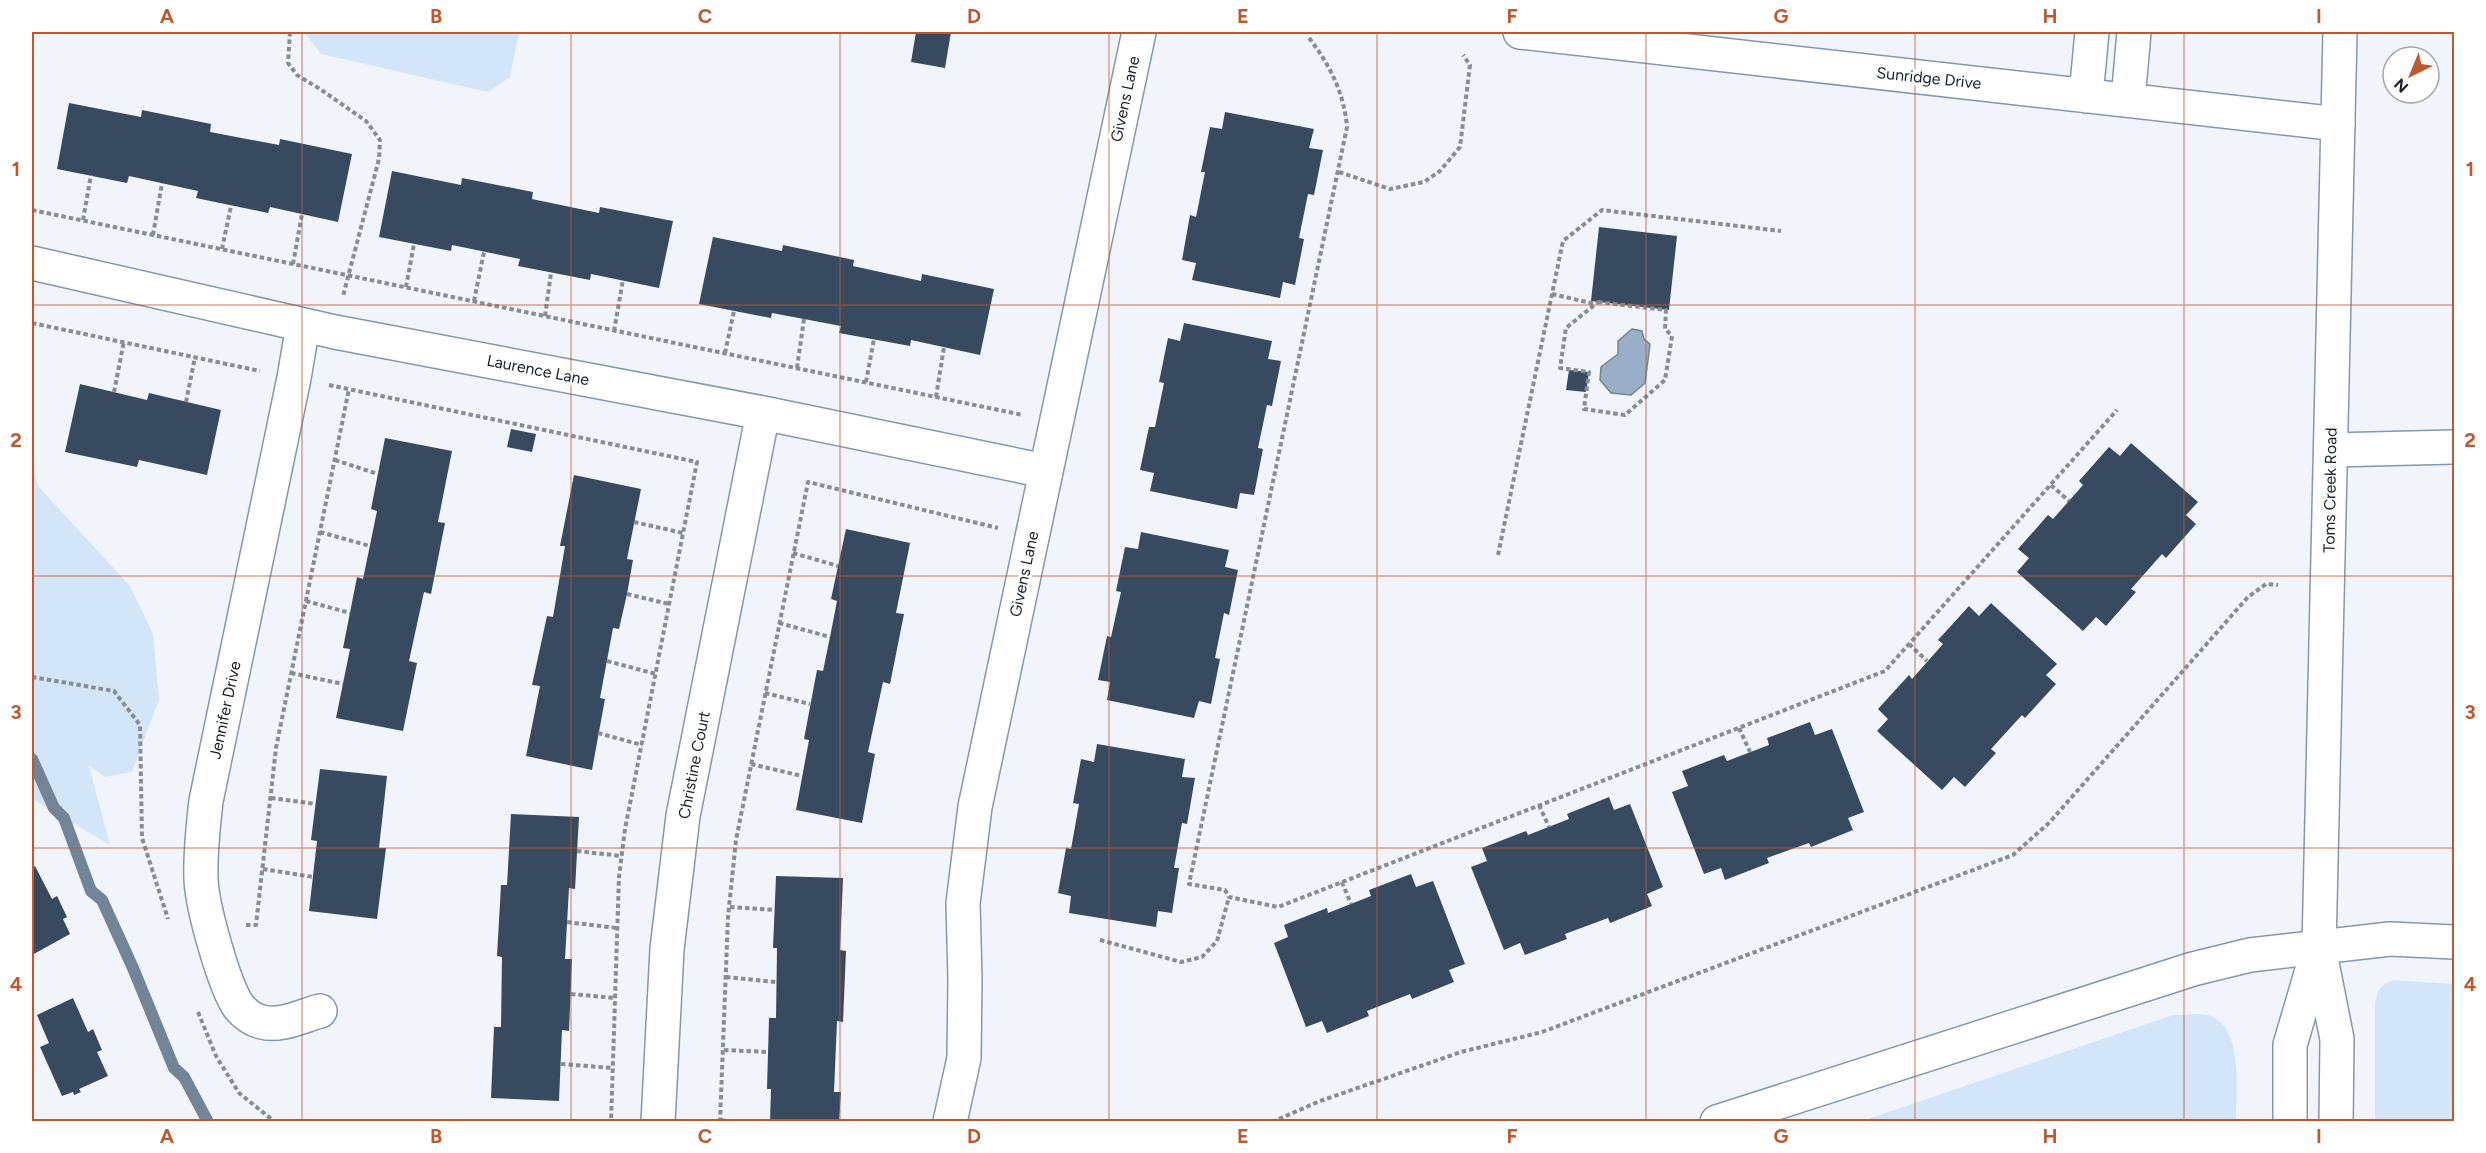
<svg xmlns="http://www.w3.org/2000/svg" width="2486" height="1153" viewBox="0 0 2486 1153" font-family="Figtree,sans-serif">
<style>
.green{fill:#d3e5f9}
.water{fill:#9aafc7;stroke:#728497;stroke-width:1.5}
.lines{fill:none;stroke-linecap:round;stroke-linejoin:round}
.stream{stroke:#728497;stroke-width:12}
.building{fill:#374a5f}
.minor-casing{stroke:#8298b0;stroke-width:36}
.major-casing{stroke:#8298b0;stroke-width:36}
.highway-casing{stroke:#8298b0;stroke-width:36}
.path{stroke:#868d94;stroke-width:4;stroke-dasharray:4.5 3;stroke-linecap:butt}
.minor{stroke:#fff;stroke-width:33}
.major{stroke:#fff;stroke-width:33}
.highway{stroke:#fff;stroke-width:33}
.grid{fill:none;stroke:#bf582e;stroke-width:1.5;stroke-opacity:0.55}
.labels{text-anchor:middle;dominant-baseline:central;stroke-width:6;stroke-linejoin:round;paint-order:stroke}
.street-label{font-size:16px;fill:#161f28;stroke:#fff}
.neatline{fill:none;stroke:#bf582e;stroke-width:2}
.grid-label{font-size:20px;text-anchor:middle;font-weight:bold;fill:#bf582e}
</style>
<rect width="100%" height="100%" fill="#f1f5fb"/>
<path class="green" d="M304 32H519L510 77 488 92 321 54Z
M32 464 38 486 130 586 153 634 159 699 132 772 105 777 89 766 110 845 32 799Z
M2393 980 2454 984V1121H2375V1003C2377 990 2381 985 2393 980Z
M2173 1015C2183 1015 2201 1012 2211 1016 2244 1030 2236 1093 2236 1121H1862Z"/>
<path class="water" d="M1632 329 1642 331 1644 339 1650 344 1645 383 1631 395 1611 393 1600 380 1601 367 1618 354V341Z"/>
<g class="lines">
<path class="stream" d="M32 759 54 808 64 818 91 891 102 900 133 968 174 1068 184 1077 208 1122"/>
</g>
<path class="building" d="M916 32H951L945 68 911 62Z
M69 103 141 117 142 110 211 124 210 132 279 145 280 139 352 154 338 222 270 207 268 213 196 198 198 191 129 176 127 183 57 169Z
M1225 112 1314 129 1309 148 1323 150 1314 195 1308 194 1299 238 1304 239 1295 285 1283 282 1280 298 1192 280 1196 263 1182 260 1190 215 1196 217 1205 172H1201L1210 127 1222 129Z
M392 171 461 185 462 178 533 192 532 199 599 213 600 207 673 221 659 288 591 274 590 280 518 266 520 259 452 245 451 251 379 237Z
M1599 227 1677 236 1669 310 1591 301Z
M713 237 782 251 783 245 854 260 853 266 921 281 922 274 994 289 980 355 911 340 910 346 839 333 841 326 772 313 771 318 699 304Z
M1184 323 1272 341 1268 359 1281 361 1272 406 1267 405 1258 448 1263 449 1254 495 1240 493 1237 509 1150 491 1154 473 1140 470 1149 427H1155L1164 383 1159 382 1168 338 1180 341Z
M1569 370 1589 372 1586 392 1566 390Z
M80 384 147 400 149 393 221 410 207 475 139 460 137 467 65 452Z
M511 429 536 434 532 452 507 447Z
M385 438 452 451 438 522 445 523 431 594 424 592 409 661 417 663 403 731 336 718 350 649 343 648 357 577 363 579 377 511 371 509Z
M2131 443 2198 502 2186 515 2196 524 2166 558 2162 554 2131 589 2136 592 2106 626 2096 617 2083 631 2017 572 2029 558 2018 549 2048 515 2053 519 2083 485 2079 481 2109 447 2120 456Z
M574 475 641 489 627 559 633 560 627 594 619 629 613 628 600 698 605 699 592 770 526 756 540 686 532 685 547 616 553 617 565 546H560Z
M846 529 910 543 896 613 904 614 890 684 883 682 868 752 875 754 862 823 796 810 809 740 804 739 817 670 823 671 830 637 837 601 831 599Z
M1141 532 1229 550 1225 567 1238 570 1229 615 1224 613 1215 658 1220 659 1211 704 1199 701 1194 718 1107 700 1110 682 1098 680 1107 636 1111 637 1121 592 1116 591 1125 547 1138 549Z
M1991 603 2057 664 2046 675 2056 684 2025 718 2022 715 1991 749 1996 753 1965 787 1954 777 1942 790 1877 731 1888 719 1878 709 1909 675 1912 679 1943 644 1938 640 1969 606 1979 616Z
M1810 722 1815 735 1832 729 1864 812 1848 818 1853 830 1811 847 1809 843 1767 858 1769 863 1725 880 1721 868 1704 874 1672 792 1688 786 1682 771 1724 755 1727 761 1769 745 1767 738Z
M1097 744 1185 759 1182 777 1195 778 1187 824 1182 823 1174 868H1179L1172 913 1158 911 1156 927 1069 913 1071 896 1058 893 1066 848 1071 849 1079 804 1073 803 1081 759 1094 762Z
M320 769 387 776 379 848H386L377 919 309 911 317 841 311 840Z
M1609 797 1614 810 1630 804 1663 887 1647 894 1652 906 1610 923 1608 918 1565 934 1567 939 1525 955 1520 943 1504 950 1471 867 1487 861 1482 848 1526 831 1528 835 1569 819 1567 814Z
M511 814 579 817 575 889 569 888 565 959H572L569 1031 562 1030 559 1101 491 1098 494 1027H501L502 957 497 956 501 885H507Z
M35 866 52 899 57 896 67 917 63 919 70 934 32 955V868Z
M1411 874 1416 887 1433 881 1465 964 1449 970 1454 982 1412 999 1410 994 1367 1011 1369 1016 1327 1033 1322 1021 1306 1027 1274 943 1288 937 1284 925 1327 908 1328 913 1371 896 1369 890Z
M776 876 843 878 840 950 846 951 843 1022 837 1021 834 1092H841L839 1122H770L771 1089H767L769 1018H776L777 948H773Z
M73 998 88 1032 93 1029 102 1050 97 1052 108 1076 79 1089 81 1092 74 1095 73 1092 62 1096 40 1047 49 1043 37 1015Z"/>
<g class="lines">
<defs>
<path id="minor" d="M1520 32 2338 124
M2086 96 2092 32
M2128 100 2134 32
M32 263 335 332 763 413 1045 471
M303 325 294 378 206 801C203 827 200 853 201 879 202 906 224 986 239 1007 245 1014 253 1020 262 1022 280 1027 302 1016 320 1011
M2331 450 2454 447
M658 1122 667 949 683 816 763 413
M950 1122 964 1058 965 979 963 903 975 807 1139 32"/>
<path id="major" d="M2290 1122V1045L2317 953
M2336 1122 2337 1039 2319 948 2340 32"/>
<path id="highway" d="M1717 1122 2193 969 2250 955 2390 939 2454 942"/>
</defs>
<use href="#minor" class="minor-casing"/>
<use href="#major" class="major-casing"/>
<use href="#highway" class="highway-casing"/>
<path class="path" d="M290 32 288 63 297 75 320 89 366 121 380 140 379 159 343 296
M1309 38C1330 65 1344 93 1347 127L1189 884 1225 890 1229 897 1278 907 1885 671 2117 410
M1339 172 1390 189 1424 182 1440 171 1460 147 1470 65 1463 55
M32 210 1023 415
M83 220 91 175
M153 235 162 183
M222 249 231 206
M293 264 302 214
M406 287 414 244
M1552 294 1595 304
M474 301 484 252
M1598 302 1666 310 1665 329 1672 336 1665 380 1625 415 1584 409 1589 372 1560 368 1566 328Z
M545 316 551 273
M32 323 260 371
M614 331 623 280
M725 353 734 311
M797 368 804 319
M866 382 874 339
M329 385 697 462 625 829 619 877 611 1122
M114 392 124 341
M936 397 944 347
M186 402 195 357
M335 460 378 474
M2051 485 2069 501
M634 522 683 533
M320 532 370 546
M793 553 838 566
M1498 555 1563 241 1602 210 1781 231
M627 594 669 604
M306 601 350 613
M779 623 830 637
M1909 644 1927 661
M607 661 656 674
M291 673 343 684
M32 677 114 691 140 725 142 838 168 919
M765 693 810 704
M1739 728 1750 752
M598 733 642 745
M751 764 802 776
M271 798 316 804
M1539 805 1549 827
M577 851 622 856
M263 869 313 877
M1342 882 1351 904
M730 907 775 910
M567 922 617 928
M246 925H256L276 748 349 389
M1100 940 1181 962 1202 957 1217 941 1229 897
M726 977 776 982
M571 994 615 998
M198 1012 216 1056 239 1093 275 1122
M724 1050 768 1052
M561 1064 613 1068
M721 1120 735 1122
M720 1122 728 917 736 840 808 482 998 528
M1272 1122 1320 1101 1461 1052 1542 1032 2013 855 2049 823 2248 597 2266 584 2278 585"/>
<use href="#minor" class="minor"/>
<use href="#major" class="major"/>
<use href="#highway" class="highway"/>
</g>
<path class="grid" d="M302 32V1122M571 32V1122M840 32V1122M1109 32V1122M1377 32V1122M1646 32V1122M1915 32V1122M2184 32V1122M32 305H2454M32 576H2454M32 848H2454"/>
<g class="labels">
<g class="street-label">
<text transform="translate(1929 78) rotate(6)">Sunridge Drive</text>
<text transform="translate(1125 99) rotate(-78)">Givens Lane</text>
<text transform="translate(538 370) rotate(11)">Laurence Lane</text>
<text transform="translate(2330 490) rotate(-89)">Toms Creek Road</text>
<text transform="translate(1024 574) rotate(-78)">Givens Lane</text>
<text transform="translate(225 710) rotate(-78)">Jennifer Drive</text>
<text transform="translate(694 765) rotate(-79)">Christine Court</text>
</g>
</g>
<rect width="2486" height="1153" fill="none" stroke="#ffffff" stroke-width="66"/>
<g transform="translate(2411 75) rotate(223)"><circle r="28" fill="#ffffff" stroke="#a2a5a9" stroke-width="1.5"/>
<path d="M0-4.5L10 22L0 15L-10 22Z" fill="#bf582e"/>
<text y="-9" font-size="16" font-weight="bold" text-anchor="middle" fill="#161f28">N</text>
</g>
<rect x="33" y="33" width="2420" height="1087" class="neatline"/>
<g class="grid-label">
<text x="167" y="23">A</text>
<text x="436" y="23">B</text>
<text x="705" y="23">C</text>
<text x="974" y="23">D</text>
<text x="1243" y="23">E</text>
<text x="1512" y="23">F</text>
<text x="1781" y="23">G</text>
<text x="2050" y="23">H</text>
<text x="2319" y="23">I</text>
<text x="16" y="176">1</text>
<text x="2470" y="176">1</text>
<text x="16" y="447">2</text>
<text x="2470" y="447">2</text>
<text x="16" y="719">3</text>
<text x="2470" y="719">3</text>
<text x="16" y="991">4</text>
<text x="2470" y="991">4</text>
<text x="167" y="1143">A</text>
<text x="436" y="1143">B</text>
<text x="705" y="1143">C</text>
<text x="974" y="1143">D</text>
<text x="1243" y="1143">E</text>
<text x="1512" y="1143">F</text>
<text x="1781" y="1143">G</text>
<text x="2050" y="1143">H</text>
<text x="2319" y="1143">I</text>
</g>
</svg>
